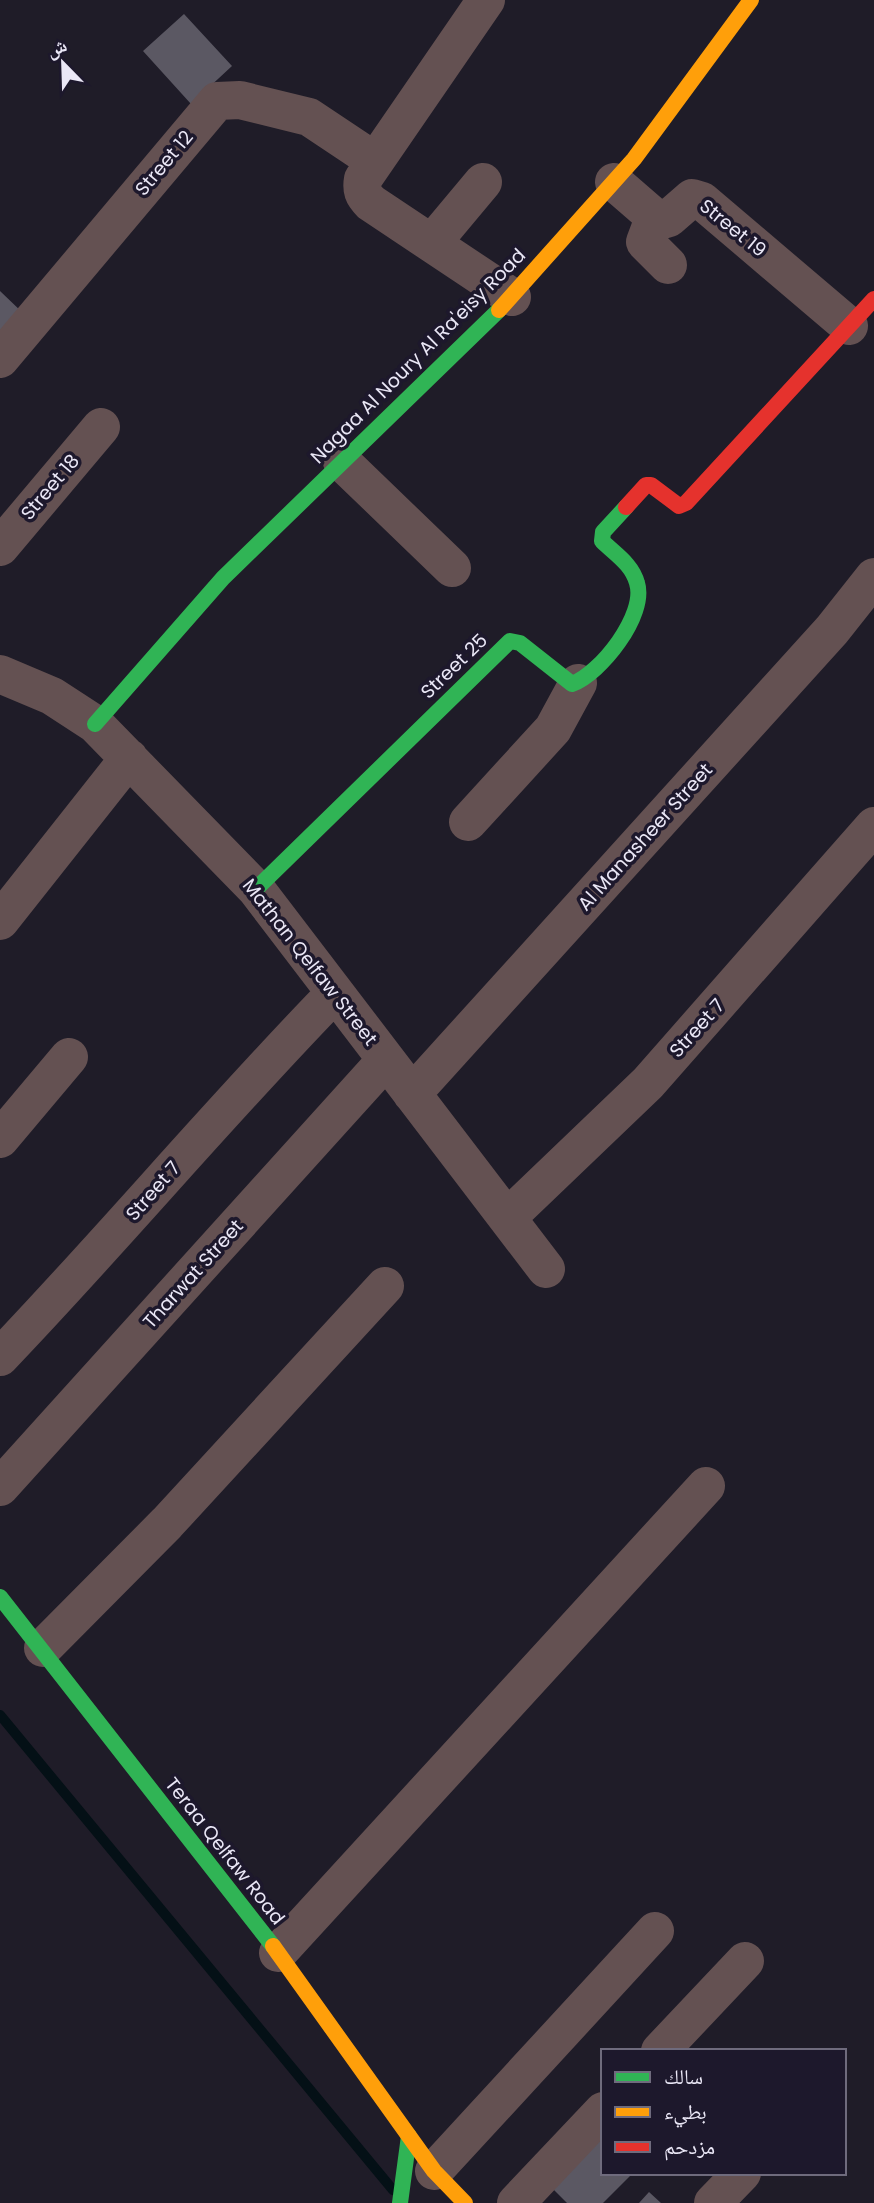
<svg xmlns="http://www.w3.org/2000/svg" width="874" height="2203" viewBox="0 0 874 2203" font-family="Poppins,'Noto Naskh Arabic',sans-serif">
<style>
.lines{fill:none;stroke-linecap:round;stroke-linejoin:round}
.stream{stroke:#041016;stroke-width:10}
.building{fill:#5b5863}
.street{stroke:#645152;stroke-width:38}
.fast{stroke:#30b455;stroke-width:16}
.slow{stroke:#ff9f0a;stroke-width:16}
.jam{stroke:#e5322d;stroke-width:16}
.labels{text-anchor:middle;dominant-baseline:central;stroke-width:7;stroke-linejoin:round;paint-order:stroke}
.street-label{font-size:19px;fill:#eae7f6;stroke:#1d182c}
</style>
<rect width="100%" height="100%" fill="#1f1c28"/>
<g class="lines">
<path class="stream" d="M0 1715 393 2190"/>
</g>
<path class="building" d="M184 14 232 66 191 104 143 51Z
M0 291 24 314 0 339Z
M603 2119V2173H633L603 2203H567L543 2179Z
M649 2192 661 2203H639Z"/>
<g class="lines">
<path class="street" d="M486 0 363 179C361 190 363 195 371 203L512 297
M614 182 659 221 669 218 692 198 702 201 849 326
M654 218 645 242 668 265
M432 243 483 182
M0 359 217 101 240 100 309 117 375 161
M342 462 452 568
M0 547 101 427
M0 674 52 696 95 724 256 889 546 1269
M468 822 553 729 578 683
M0 921 129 758
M412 1094 832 630 874 577
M0 1139 69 1057
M507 1218 648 1083 874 826
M0 1357C114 1238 219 1112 334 994
M0 1487 386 1060
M43 1648 167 1523 385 1286
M278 1953 706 1486
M660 2051 745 1961
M434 2171 655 1931
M516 2203 603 2111
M713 2203 742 2173"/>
<path class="fast" d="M95 724 223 578 499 310
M256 889 510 641 520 643 572 684C600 674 647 615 637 583 632 564 615 554 602 541L603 532 626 507
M0 1597 273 1946
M400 2203 409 2136"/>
<path class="slow" d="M499 310 634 159 751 0
M273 1946 434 2171 465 2203"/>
<path class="jam" d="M626 507 646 485H651L679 506 686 503 874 299"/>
</g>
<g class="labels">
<g class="street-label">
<text transform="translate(164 163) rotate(-50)">Street 12</text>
<text transform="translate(733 228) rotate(39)">Street 19</text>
<text transform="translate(418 356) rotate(-45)">Nagaa Al Noury Al Ra'eisy Road</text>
<text transform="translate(50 487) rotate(-50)">Street 18</text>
<text transform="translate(454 666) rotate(-44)">Street 25</text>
<text transform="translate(645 837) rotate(-48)">Al Manasheer Street</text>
<text transform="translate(310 962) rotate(52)">Mathan Qelfaw Street</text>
<text transform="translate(697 1028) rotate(-48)">Street 7</text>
<text transform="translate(153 1191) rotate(-49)">Street 7</text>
<text transform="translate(193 1274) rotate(-48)">Tharwat Street</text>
<text transform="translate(225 1851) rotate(52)">Teraa Qelfaw Road</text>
</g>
</g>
<rect x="601" y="2049" width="245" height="126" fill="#1d182c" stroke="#6f6b7d" stroke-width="2"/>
<rect x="615" y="2072" width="35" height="10" fill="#30b455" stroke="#6f6b7d" stroke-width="2"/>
<text x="664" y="2084" font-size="21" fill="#eae7f6">سالك</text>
<rect x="615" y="2107" width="35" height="10" fill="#ff9f0a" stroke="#6f6b7d" stroke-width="2"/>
<text x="664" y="2119" font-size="21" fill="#eae7f6">بطيء</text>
<rect x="615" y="2142" width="35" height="10" fill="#e5322d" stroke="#6f6b7d" stroke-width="2"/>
<text x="664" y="2154" font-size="21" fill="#eae7f6">مزدحم</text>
<g transform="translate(63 63) rotate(337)" stroke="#1d182c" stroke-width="5" paint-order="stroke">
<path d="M0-5L12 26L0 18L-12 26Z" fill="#eae7f6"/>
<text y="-10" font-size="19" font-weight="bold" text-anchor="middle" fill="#eae7f6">ش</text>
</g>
</svg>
